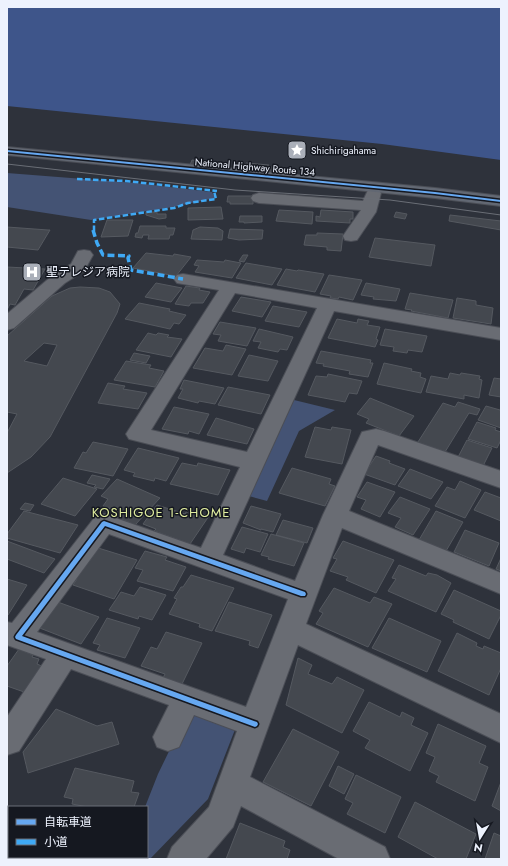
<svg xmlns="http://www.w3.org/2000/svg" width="508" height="866" viewBox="0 0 508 866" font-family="Jost,'Noto Sans JP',sans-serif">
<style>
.green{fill:#445374}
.water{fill:#3e558a}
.building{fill:#44484f;stroke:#555960;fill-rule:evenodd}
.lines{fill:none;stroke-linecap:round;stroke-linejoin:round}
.minor-casing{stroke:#4b4e56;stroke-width:2}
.highway-casing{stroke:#4b4e56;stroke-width:2}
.minor{fill:#696c73;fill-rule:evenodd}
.highway{fill:#626873;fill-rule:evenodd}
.tram{stroke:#6a6e76;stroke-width:1}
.quiet-far1{stroke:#3fa9f5;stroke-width:2.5;stroke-dasharray:5.5 2.5;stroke-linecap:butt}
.quiet{stroke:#3fa9f5;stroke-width:3.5;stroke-dasharray:7 3.5;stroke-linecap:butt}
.cycleway-casing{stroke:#151820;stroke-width:3}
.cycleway{fill:#66a8f1;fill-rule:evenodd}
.labels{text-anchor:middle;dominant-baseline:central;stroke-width:3;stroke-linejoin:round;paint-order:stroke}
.far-poi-label{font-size:10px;fill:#edf2fd;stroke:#151820;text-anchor:start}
.far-street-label{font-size:10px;fill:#edf2fd;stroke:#151820}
.poi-label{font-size:12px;fill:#edf2fd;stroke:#151820;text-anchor:start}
.neighbourhood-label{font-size:13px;letter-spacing:1px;fill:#e0ed9f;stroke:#151820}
</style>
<rect width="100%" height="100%" fill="#2e323b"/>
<path class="green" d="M7 173 135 183 212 192 215 198 173 207 91 220 7 207Z
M294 400 335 410 299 431 267 501 249 496Z
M189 710 236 727 208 799 150 859H124V857H147V807H145L158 774Z"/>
<path class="water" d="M7 7H501V160L382 144 7 106Z"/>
<path class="building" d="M192 160 201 161 199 165H190Z
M246 163 269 165 267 170 243 168Z
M270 167 283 168 281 172 268 171Z
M228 196H253V204H230V202H227Z
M221 207 223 219 188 220V208Z
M279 210 313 212 312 224 276 221Z
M321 210 353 212V219H350V223L316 221V216L320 217Z
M146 212H157V214H166V218L159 219 146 215Z
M396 212 407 214 405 219 394 217Z
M450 215 501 221V230L449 221Z
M240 216H262V222L244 223V222H239Z
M107 220H133L128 236 101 237Z
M140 226H166V228H175L173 235H170L169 239H148L149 235H143L142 238 135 237 136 233H138Z
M7 227 48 230H50L38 250 7 247Z
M200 227 218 228 223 231 222 240 191 239 193 230Z
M230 229 263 230 262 239 239 240 228 238Z
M317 233 343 234 341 251 327 250V247L304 245 306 235H317Z
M375 238 435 245 431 266 369 257Z
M146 253 173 256 174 254 191 257 176 276 133 268Z
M243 255H248L244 262 239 261Z
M197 260 224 262 225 260 241 263 232 278 195 272 199 266 194 265Z
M246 263 282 269 272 285 236 278Z
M7 267 45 269 33 290 24 289 15 305 10 304 7 310Z
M286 269 297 271 298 270 324 274 315 292 277 285Z
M329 275 362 280 353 300 339 297 338 299 330 298 331 296 320 294Z
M156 283 182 288 171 302 145 297Z
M366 283 400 289 396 301 373 299 374 297 361 295Z
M186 286 200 288 199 290 210 292 203 303H191L189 306 175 304Z
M80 287 99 288 110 292 120 304 117 313 50 437 31 457 7 473V433L17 414 7 412V336L52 296 70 288ZM44 343 57 345 47 366 24 361Z
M410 293 453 300 448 318 411 311 412 310 405 309Z
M241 297 271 302 262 317 232 311Z
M457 298 476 301V305L493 308 491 324 453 318Z
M139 303 170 309 169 311 186 315 179 324 174 323 170 329 125 319Z
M273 306 307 312 299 327 265 321Z
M337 319 357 323 358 319 369 321 367 325 380 327 376 339 378 340 375 347 328 338Z
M220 322 256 328 247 346 218 341 221 335 213 334Z
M259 329 293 337 287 350 280 349 278 352 258 348 261 342 253 341Z
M385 329 427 336 422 352 408 350 407 353 393 351 394 347 380 345Z
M148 333 156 335 158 333 169 335 167 337 182 339 171 357 136 350Z
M226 345 246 349 232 375 193 368 205 348 223 351Z
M321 351 371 360 370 363H373L368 377 349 374 350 371 323 366 324 364 316 363Z
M134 353 150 356 146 363 130 360Z
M249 355 278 361 268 381 238 376Z
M126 361 151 365 149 368 164 371 155 387 114 380Z
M384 363 412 369 411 371 421 373 420 377 426 379 421 393 377 384Z
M450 373 460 375 461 373 480 376 479 379 482 380 479 398 464 395V399L426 392 431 376 448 379Z
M328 374 362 381 357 394 349 393 345 402 308 395 316 376 327 377Z
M494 378 501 379V397L489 395Z
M184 380 224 388 215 404 199 401 198 403 178 398 183 389H180Z
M108 383 125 386 123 389 147 393 138 409 98 403Z
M228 387 270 395 261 414 218 405Z
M370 398 414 416 399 436 366 423 369 419 357 414Z
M458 402 480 409 477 415 469 413 445 452 440 450 438 453 416 445 443 403 455 407Z
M486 406 500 410 501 409V428L478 420Z
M174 407 209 414 199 434 189 431 188 434 162 429Z
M216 418 254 429 247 444 207 435Z
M477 422 496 428 495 430 501 432V440L497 448 468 439Z
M315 427 331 430 332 427 351 430 342 464 305 457Z
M467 440 492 448 482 468 457 459Z
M93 442 128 449 113 476 74 468 83 452 86 453Z
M138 448 179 458 166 481 155 478 154 481 133 476 135 473 124 470Z
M376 456 390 461 389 463 405 469 395 485 364 474Z
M182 463 197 466 198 463 230 470 218 495 170 484Z
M292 468 331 479 329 484 335 486 325 506 279 493Z
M410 469 443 482 431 499 398 486Z
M92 475 110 479 103 489 94 487 96 485 87 483Z
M63 478 97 489 75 516 41 504Z
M117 479 160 498 135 525 112 515 116 511 103 506 108 499 101 496Z
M460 481 481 490 465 518 435 506 447 487 455 490Z
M367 482 395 492 380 517 361 509 366 500 357 497Z
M485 492 501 498V521L474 510Z
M400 497 430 509 413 535 395 527 401 518 388 513Z
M25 503 34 505 30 511 20 509Z
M157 505 185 514 188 509 209 516 190 544 154 531 156 529 143 524Z
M251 506 281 514 273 532 261 529V530L243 523Z
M24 511 78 525 60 553 7 538V534Z
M436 511 463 522 446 551 419 540Z
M283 520 313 528 307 543 276 535Z
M242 527 268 534 260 552 246 548 244 553 231 549Z
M465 530 499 543 489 566 454 552Z
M271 534 304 543 294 566 268 559 269 557 261 555Z
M7 541 55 559 44 573 7 559Z
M343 541 394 560 376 593 346 580 348 577 330 571 337 559 333 558Z
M95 547 137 560 114 599 73 585 77 579 74 578Z
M145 551 167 557 165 560 186 567 173 591 137 581 143 570 135 568Z
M501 558V571L496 569Z
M399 565 426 576 428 573 437 575 451 583 436 612 388 591 396 579 392 578Z
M191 575 234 588 212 631 199 627 200 624 169 614 177 599 174 598 181 587H183Z
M7 579 27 585 8 615 7 614Z
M140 587 166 595 152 620 139 616 138 619 109 610 121 592 134 596Z
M334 588 370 603 374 597 392 604 368 647 316 624 323 613 319 611Z
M454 590 501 611V615L489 639 453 622 454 620 441 614Z
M55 601 99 617 81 644 37 627Z
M229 602 272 615 258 648 249 645 250 641 215 631Z
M107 618 140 628 125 658 97 650 100 645 93 643Z
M389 618 441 641 427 672 372 648Z
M166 632 202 643 182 684 163 678 165 674 141 666 151 647 157 649Z
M457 633 477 643 476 646 483 649 484 646 501 653V668L489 695 438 671Z
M19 649 33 655 32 657 39 659 37 664 44 667 27 693 7 686V666Z
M298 658 312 665 308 674 332 684 337 677 364 690 342 733 286 705Z
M369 702 400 717 402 712 414 718 411 725 428 733 410 771 365 748 370 740 353 731Z
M56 709 97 726 112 722 119 744 28 773 23 752Z
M438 724 486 746 479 763 488 767 475 801 436 782 439 776 429 771 435 757 426 753Z
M293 729 339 752 311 806 263 782Z
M338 766 354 774 344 794 329 786Z
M75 768 134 781 131 792 139 793 134 807H88L72 804 73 799 64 797Z
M356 775 401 797 385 833 347 814 353 803 345 799Z
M501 782V811L492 806Z
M415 802 476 834 466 859H438L398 837Z
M240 823 285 841 283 847 290 850 287 859H226Z
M494 833 501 836V859H485Z
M49 857H106L105 859H48Z"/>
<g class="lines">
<defs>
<path id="minor" d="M373 188 378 190 381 193 376 212 357 240 351 241 345 240 343 236 361 210 259 203 253 201 251 198 253 195 259 193 363 201 368 190Z
M84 250 90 251 93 255 84 271 65 283 14 328 7 330V314L53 275 71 264 78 251Z
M183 274 501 328V340L334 311 223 555 295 581 323 515 362 432 376 429 384 431 501 471V488L378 445 349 511 501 573V594L342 528 306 624 501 714V743L298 645 250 777 385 847 390 859H339L241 806 233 827 206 859H167L172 847 209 807 237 731 194 715 179 747 168 751 157 747 153 737 169 705 71 669 19 751 7 755V717L46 659 7 645V622L12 623 95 517 104 514 201 548 240 467 129 439 126 434 219 290 177 283 174 279 177 275ZM235 293 317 308 247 452 151 430ZM109 534 288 599 246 707 37 632Z"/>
<path id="highway" d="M7 147 435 188 501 196V206L435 198 7 155Z"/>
</defs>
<use href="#minor" class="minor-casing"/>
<use href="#highway" class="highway-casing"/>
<use href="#minor" class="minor"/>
<use href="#highway" class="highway"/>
<path class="tram" d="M7 164 235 190 390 200 501 215"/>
<path class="quiet-far1" d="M77 179 126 181 217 191
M94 231V220L174 208 188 203 216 199 214 191"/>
<path class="quiet" d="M93 230 97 243 103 255 129 256 128 258 131 270 183 279"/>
<defs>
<path id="cycleway" d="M7 150 435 192 501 200V202L435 194 7 152Z
M104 521 305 592 306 594 305 596H301L105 526 22 636 257 722 258 724 257 726 255 727 16 639 15 637 16 635 102 522Z"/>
</defs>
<use href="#cycleway" class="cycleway-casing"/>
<use href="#cycleway" class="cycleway"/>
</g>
<defs>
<symbol id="sight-square" viewBox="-11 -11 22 22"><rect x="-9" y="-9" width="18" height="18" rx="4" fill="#aaafb9" stroke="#151820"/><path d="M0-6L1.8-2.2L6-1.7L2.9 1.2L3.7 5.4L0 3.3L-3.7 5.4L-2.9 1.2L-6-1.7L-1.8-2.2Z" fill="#fff"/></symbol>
<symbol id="hospital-square" viewBox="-11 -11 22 22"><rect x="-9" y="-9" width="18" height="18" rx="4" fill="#aaafb9" stroke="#151820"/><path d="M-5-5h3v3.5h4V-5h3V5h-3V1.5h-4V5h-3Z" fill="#fff"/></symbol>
</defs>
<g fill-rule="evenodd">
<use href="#sight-square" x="286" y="139" width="22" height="22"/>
<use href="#hospital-square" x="21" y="261" width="22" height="22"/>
</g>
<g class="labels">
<g class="far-poi-label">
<text x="311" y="150">Shichirigahama</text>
</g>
<g class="far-street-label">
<text transform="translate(255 167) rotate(5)">National Highway Route 134</text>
</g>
<g class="poi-label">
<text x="46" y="272">聖テレジア病院</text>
</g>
<g class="neighbourhood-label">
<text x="161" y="512">KOSHIGOE 1-CHOME</text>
</g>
</g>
<rect width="508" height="866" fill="none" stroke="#edf2fd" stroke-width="16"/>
<rect x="8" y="806" width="140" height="52" fill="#151820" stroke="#6b6f78"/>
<rect x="16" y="819" width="20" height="6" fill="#66a8f1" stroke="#6b6f78"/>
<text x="44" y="826" font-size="12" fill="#edf2fd">自転車道</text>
<rect x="16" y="839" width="20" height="6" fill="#3fa9f5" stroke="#6b6f78"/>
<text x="44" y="846" font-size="12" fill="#edf2fd">小道</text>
<g transform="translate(480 838) rotate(191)" stroke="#151820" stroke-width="3" paint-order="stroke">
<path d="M0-3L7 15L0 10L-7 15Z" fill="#edf2fd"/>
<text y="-6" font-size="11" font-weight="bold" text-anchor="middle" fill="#edf2fd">N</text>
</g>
</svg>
